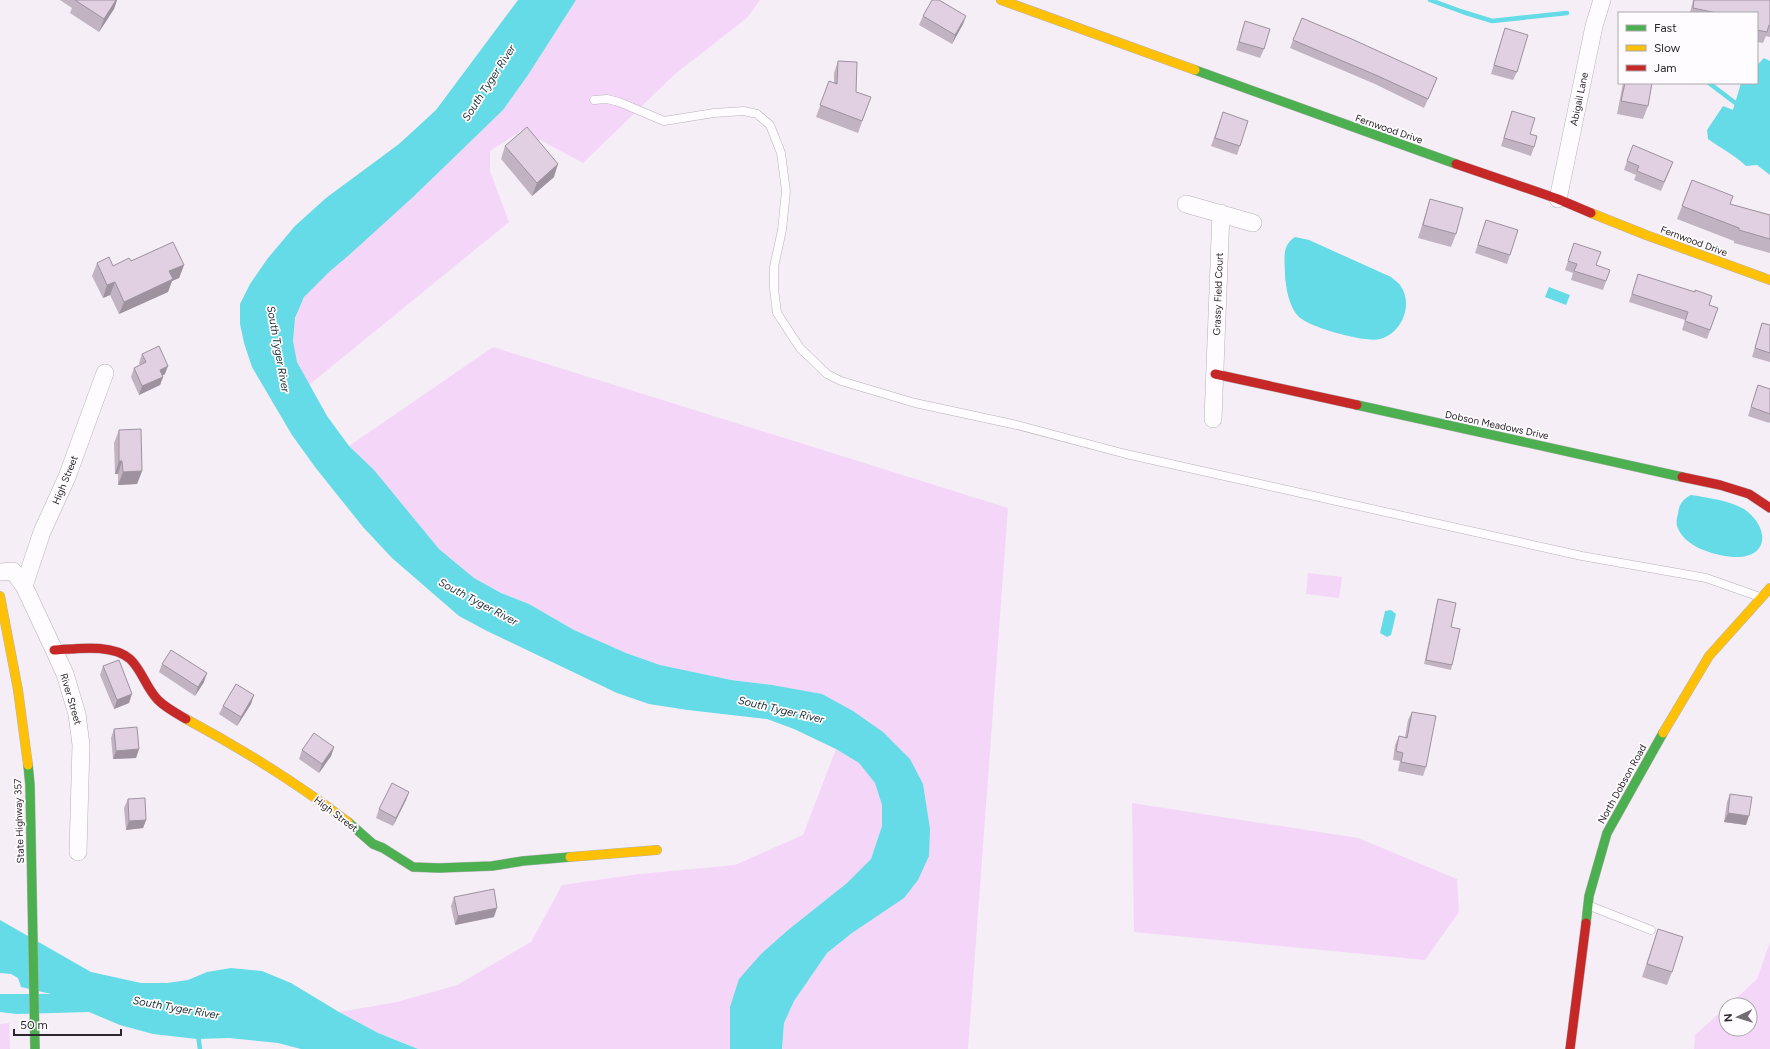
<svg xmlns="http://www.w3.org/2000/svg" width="1770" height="1049" viewBox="0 0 1770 1049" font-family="Figtree,sans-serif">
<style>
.green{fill:#f4d7f8}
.water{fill:#64dbe6}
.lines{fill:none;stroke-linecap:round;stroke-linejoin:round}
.stream{stroke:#64dbe6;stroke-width:4.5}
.lane-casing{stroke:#b7b2b8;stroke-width:9}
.street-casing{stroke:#b7b2b8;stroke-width:18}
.fast-casing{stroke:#b7b2b8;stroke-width:10}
.slow-casing{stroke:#b7b2b8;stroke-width:10}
.jam-casing{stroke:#b7b2b8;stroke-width:10}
.lane{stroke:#fefcfe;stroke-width:8}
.street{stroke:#fefcfe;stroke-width:17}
.fast{stroke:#4caf50;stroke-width:9}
.slow{stroke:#ffc107;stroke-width:9}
.jam{stroke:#c62828;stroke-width:9}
.wall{fill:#c1b3c2}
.shaded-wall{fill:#9d929e}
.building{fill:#e0d0e2;stroke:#9d929e}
.labels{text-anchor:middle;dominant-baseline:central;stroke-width:3.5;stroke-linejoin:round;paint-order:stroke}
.street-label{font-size:10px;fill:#2b272c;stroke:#fffcff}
.water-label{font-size:11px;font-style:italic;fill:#152f31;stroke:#fffcff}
</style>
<rect width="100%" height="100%" fill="#f5eef6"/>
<path class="green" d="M576 0H760L748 17 675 74 583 163 522 130 490 151V171L509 222 309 385C306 378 301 371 298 363 289 343 293 317 304 298 311 284 336 266 348 256L503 110 528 75Z
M493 347 1008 508 968 1049H782L784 1023 794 1001 827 953 852 933 923 784 772 685 731 680 660 665 626 653 574 630 529 604 501 593 474 578 439 549 374 471 349 446Z
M1308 573 1342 577 1339 598 1306 594Z
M836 749 859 763 875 783 882 805V826L871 859 847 883 788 930 761 954 731 1036 730 1049H418L378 1033 339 1012 397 1002 457 985 531 942 562 885 639 874 735 865 803 835Z
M1132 803 1358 838 1457 879 1459 912 1425 960 1134 932Z
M1770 942V1049H1694L1695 1035 1726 1007V1029H1750V1005H1729L1757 979Z
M9 1023 10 1049H0V1024Z"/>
<path class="water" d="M518 0H576L528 75 503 110 413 197 348 256 329 272 304 297 295 318 293 341 297 362 327 416 349 446 374 470 439 549 474 578 501 593 529 604 574 630 626 653 660 665 731 680 772 685 822 694 853 711 883 732 910 759 923 784 930 829 929 856 918 880 904 898 852 933 827 953 794 1001 784 1023 782 1049H730V1007L739 979 761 954 788 930 847 883 871 859 882 826V805L875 783 859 763 836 749 794 729 767 719 688 710 649 704 617 693 487 631 459 616 392 558 363 527 315 467 292 435 252 367 244 343 240 324V304L250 284 268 258 295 226 326 198 399 144 436 110Z
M1764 58 1770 61V175L1757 165 1746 166C1735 155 1720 148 1708 139L1707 130 1723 106 1733 110 1741 83H1757V65Z
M1295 237 1309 240 1391 277C1394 280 1398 282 1400 285 1414 304 1402 333 1380 339 1366 343 1311 328 1299 317 1289 307 1286 289 1285 275 1285 260 1281 246 1295 237Z
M1549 287 1570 295 1566 305 1545 297Z
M1691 495C1709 498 1728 500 1744 509 1770 527 1770 559 1733 557 1713 555 1684 547 1677 526 1676 522 1677 517 1678 514 1679 504 1683 499 1691 495Z
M1391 610 1396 614 1391 635 1387 637 1380 633 1385 611Z
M0 920 91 972 141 983H167L188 980 207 972 231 968 262 971 291 983 339 1012 378 1033 418 1049H301L278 1043 229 1038 197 1039 153 1034 120 1025 89 1012 17 1014 0 1012V994H51L21 987 18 978 11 974 0 973Z"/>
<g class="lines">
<path class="stream" d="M1430 0 1463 12 1492 21 1567 13
M1709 83 1738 105
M198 1035 200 1049"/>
<defs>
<path id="lane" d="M594 100 607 99 619 102 664 121 714 113 744 111 757 114 770 125 781 153 786 191 782 230 774 267V289L777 313 800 348 827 374 841 381 915 403 1017 425 1126 454 1582 556 1706 578 1760 597
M1590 906 1651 930"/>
<path id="street" d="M1558 199 1594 26 1602 0
M1186 204 1253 223
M1213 419 1221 213
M0 572 13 571 24 586 54 650 65 674 77 714 81 745 78 852
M24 586 42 532 67 477 105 373"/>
<path id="fast" d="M1195 70 1456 164
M1357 405 1682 477
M28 765 30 785 35 1049
M348 822 373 844 383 848 413 867 439 868 492 866 523 861 570 857
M1586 923 1589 896 1607 833 1663 733"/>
<path id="slow" d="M1001 0 1195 70
M1591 213 1646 235 1770 280
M0 596 18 690 28 765
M186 719C242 749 297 783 348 822
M1663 733 1709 656 1770 588
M570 857 657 850"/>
<path id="jam" d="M1456 164 1558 199 1591 213
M1215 374 1357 405
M1682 477 1720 485 1749 494 1770 508
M54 650C75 649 112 643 130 659 142 670 146 688 158 700 166 708 176 713 186 719
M1570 1049 1586 923"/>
</defs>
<use href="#lane" class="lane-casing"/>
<use href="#street" class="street-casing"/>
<use href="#fast" class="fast-casing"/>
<use href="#slow" class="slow-casing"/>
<use href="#jam" class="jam-casing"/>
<use href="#lane" class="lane"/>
<use href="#street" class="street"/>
<use href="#fast" class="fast"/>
<use href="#slow" class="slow"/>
<use href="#jam" class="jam"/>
</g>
<path class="wall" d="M60 0H117L114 9 99 32 70 13 72 8Z
M1693 0H1770V37L1766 36 1763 43 1757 42V13H1690Z
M923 16H966L963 24 952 44 919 25Z
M1245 21 1264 49 1260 58 1236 50Z
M1505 28 1517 72 1513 80 1491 74Z
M1293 40 1437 78 1434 86 1424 108 1375 84 1290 48Z
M838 61 856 92 871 97 858 133 816 117 829 81 834 83V73Z
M1623 83H1652L1648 106 1643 119 1617 114Z
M1512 111 1530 134 1534 147 1531 156 1501 146Z
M1220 121 1240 146 1237 155 1211 146Z
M505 146 554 177 532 196 501 159Z
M1627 161 1670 170 1661 191 1634 180 1636 175 1624 170Z
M1692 180 1730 204 1770 215V253L1734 243V241L1677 219Z
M1430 199 1456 234 1451 247 1418 238Z
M1486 220 1510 255 1507 264 1475 253Z
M1574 243 1596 265 1610 270 1603 290 1571 280 1573 273 1565 270Z
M131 261 184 265 179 278 172 281 168 292 119 314 110 295 103 298 92 276 97 263 113 266Z
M1638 274 1709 305 1718 308 1707 339 1682 330 1685 320 1629 302Z
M1762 323 1770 325V362L1752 357Z
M142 354 165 374 162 376 163 377 160 385 139 395 131 377 134 368 140 365 139 363Z
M1758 385 1770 389V422L1769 423 1748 416Z
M119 430 142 471 137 484 118 485V474H115L114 443Z
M1438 599 1451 627 1452 665 1451 670 1424 664 1437 603Z
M162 664 204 682 195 696 159 672Z
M103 666 129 703 114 709 100 675Z
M251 704 237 726 219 714 223 706Z
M1412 712 1426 767 1423 776 1398 771 1400 761 1393 760 1395 745 1399 736 1405 737 1408 720Z
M114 729 139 749 136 758 113 759 111 738Z
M334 747 331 756 319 773 299 759 302 750Z
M409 792 406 800 393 826 376 818 379 809Z
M1730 794 1746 825 1724 822 1727 802Z
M128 799 146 820 143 828 126 830 124 808Z
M454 897 494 917 455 925 451 906Z
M1658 929 1672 972 1667 985 1642 977Z"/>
<path class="shaded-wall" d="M116 0H117L114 9 99 32 104 19Z
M966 16 963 24 952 44 955 35Z
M558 164 554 177 532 196 537 183Z
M184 265 179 278 172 281 168 292 119 314 124 302 169 271Z
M115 282 110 295 103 298 107 285Z
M168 366 165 374 157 379 160 370Z
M163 377 160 385 139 395 142 386Z
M119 461H122L118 474H115Z
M142 471 137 484 118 485 123 472Z
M207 673 204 682 195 696 198 687Z
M132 694 129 703 114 709 117 700Z
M254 695 251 704 237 726 241 717Z
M334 747 331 756 319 773 322 764Z
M139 749 136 758 113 759 116 751Z
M409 792 406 800 393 826 396 818Z
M1728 813 1749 816 1746 825 1724 822Z
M146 820 143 828 126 830 129 821Z
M497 908 494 917 455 925 458 916Z"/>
<path class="building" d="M75 0H116L104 19Z
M932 0H939L966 16 955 35 923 16Z
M1694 0H1770V25H1769L1767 32 1757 30V13H1717L1693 8Z
M1302 18 1354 40 1437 78 1428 99 1378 76 1293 40Z
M1245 21 1270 29 1264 49 1239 42Z
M1505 28 1528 35 1517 72 1494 65Z
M838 61 857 62 856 92 871 97 862 121 820 105 829 81 837 84Z
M1625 83H1652L1648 106 1621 101Z
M1512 111 1535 118 1530 134 1537 136 1534 147 1504 138Z
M1223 112 1248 121 1240 146 1215 138Z
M527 127 558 164 537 183 505 146Z
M1633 145 1673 162 1664 182 1637 171 1639 166 1627 161Z
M1692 180 1733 196 1730 204 1770 215V239L1739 230V228L1682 206Z
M1430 199 1463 208 1456 234 1423 225Z
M1486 220 1518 230 1510 255 1478 245Z
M173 242 184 265 169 271 173 279 124 302 115 282 107 285 97 263 109 257 113 266 129 258 131 261Z
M1574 243 1601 252 1596 265 1610 270 1606 281 1574 271 1577 264 1568 261Z
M1638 274 1695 292V290L1712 296 1709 305 1718 308 1710 330 1685 321 1688 312 1632 294Z
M1762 323 1770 325V353L1755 348Z
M159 346 168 366 160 370 163 377 142 386 134 368 146 362 142 354Z
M1758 385 1770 389V414L1751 407Z
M141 429 142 471 123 472 122 461H119V430Z
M1438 599 1456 603 1451 627 1460 629 1452 665 1426 660Z
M171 650 207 673 198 687 162 664Z
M119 660 132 694 117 700 103 666Z
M236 684 254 695 241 717 223 706Z
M1412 712 1436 716 1426 767 1401 762 1403 753 1396 751 1399 736 1407 738Z
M137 727 139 749 116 751 114 729Z
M314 733 334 747 322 764 302 750Z
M392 783 409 792 396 818 379 809Z
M1730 794 1752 797 1749 816 1728 813Z
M145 798 146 820 129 821 128 799Z
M494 889 497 908 458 916 454 897Z
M1658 929 1683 937 1672 972 1647 964Z"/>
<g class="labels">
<g class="street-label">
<text transform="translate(1579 99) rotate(-78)">Abigail Lane</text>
<text transform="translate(1389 129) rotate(19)">Fernwood Drive</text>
<text transform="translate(1694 241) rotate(20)">Fernwood Drive</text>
<text transform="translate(1218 294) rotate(-88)">Grassy Field Court</text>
<text transform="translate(1497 425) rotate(12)">Dobson Meadows Drive</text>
<text transform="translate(65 480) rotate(-68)">High Street</text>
<text transform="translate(71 699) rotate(74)">River Street</text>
<text transform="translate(1622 784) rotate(-61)">North Dobson Road</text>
<text transform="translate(336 814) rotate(37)">High Street</text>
<text transform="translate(19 821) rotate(-92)">State Highway 357</text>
</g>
<g class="water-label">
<text transform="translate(489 83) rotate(-57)">South Tyger River</text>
<text transform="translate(278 349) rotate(80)">South Tyger River</text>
<text transform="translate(478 602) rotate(28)">South Tyger River</text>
<text transform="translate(781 710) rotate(13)">South Tyger River</text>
<text transform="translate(176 1008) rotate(10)">South Tyger River</text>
</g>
</g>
<rect x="1618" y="12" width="140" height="72" fill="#fffcff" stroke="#aaa7ab"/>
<rect x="1626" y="25" width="20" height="6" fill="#4caf50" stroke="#aaa7ab"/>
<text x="1654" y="32" font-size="12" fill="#2b272c">Fast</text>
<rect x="1626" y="45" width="20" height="6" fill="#ffc107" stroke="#aaa7ab"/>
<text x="1654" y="52" font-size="12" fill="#2b272c">Slow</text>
<rect x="1626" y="65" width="20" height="6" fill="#c62828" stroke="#aaa7ab"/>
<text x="1654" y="72" font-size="12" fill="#2b272c">Jam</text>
<g transform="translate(1738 1017) rotate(266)"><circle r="19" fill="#fffcff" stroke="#aaa7ab"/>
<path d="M0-3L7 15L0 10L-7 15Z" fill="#726d73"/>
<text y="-6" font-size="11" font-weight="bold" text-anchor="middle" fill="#2b272c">N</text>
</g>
<path d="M14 1029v6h107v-6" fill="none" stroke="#2b272c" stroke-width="2"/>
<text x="20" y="1029" font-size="12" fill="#2b272c" stroke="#fffcff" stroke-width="3" paint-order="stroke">50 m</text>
</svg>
